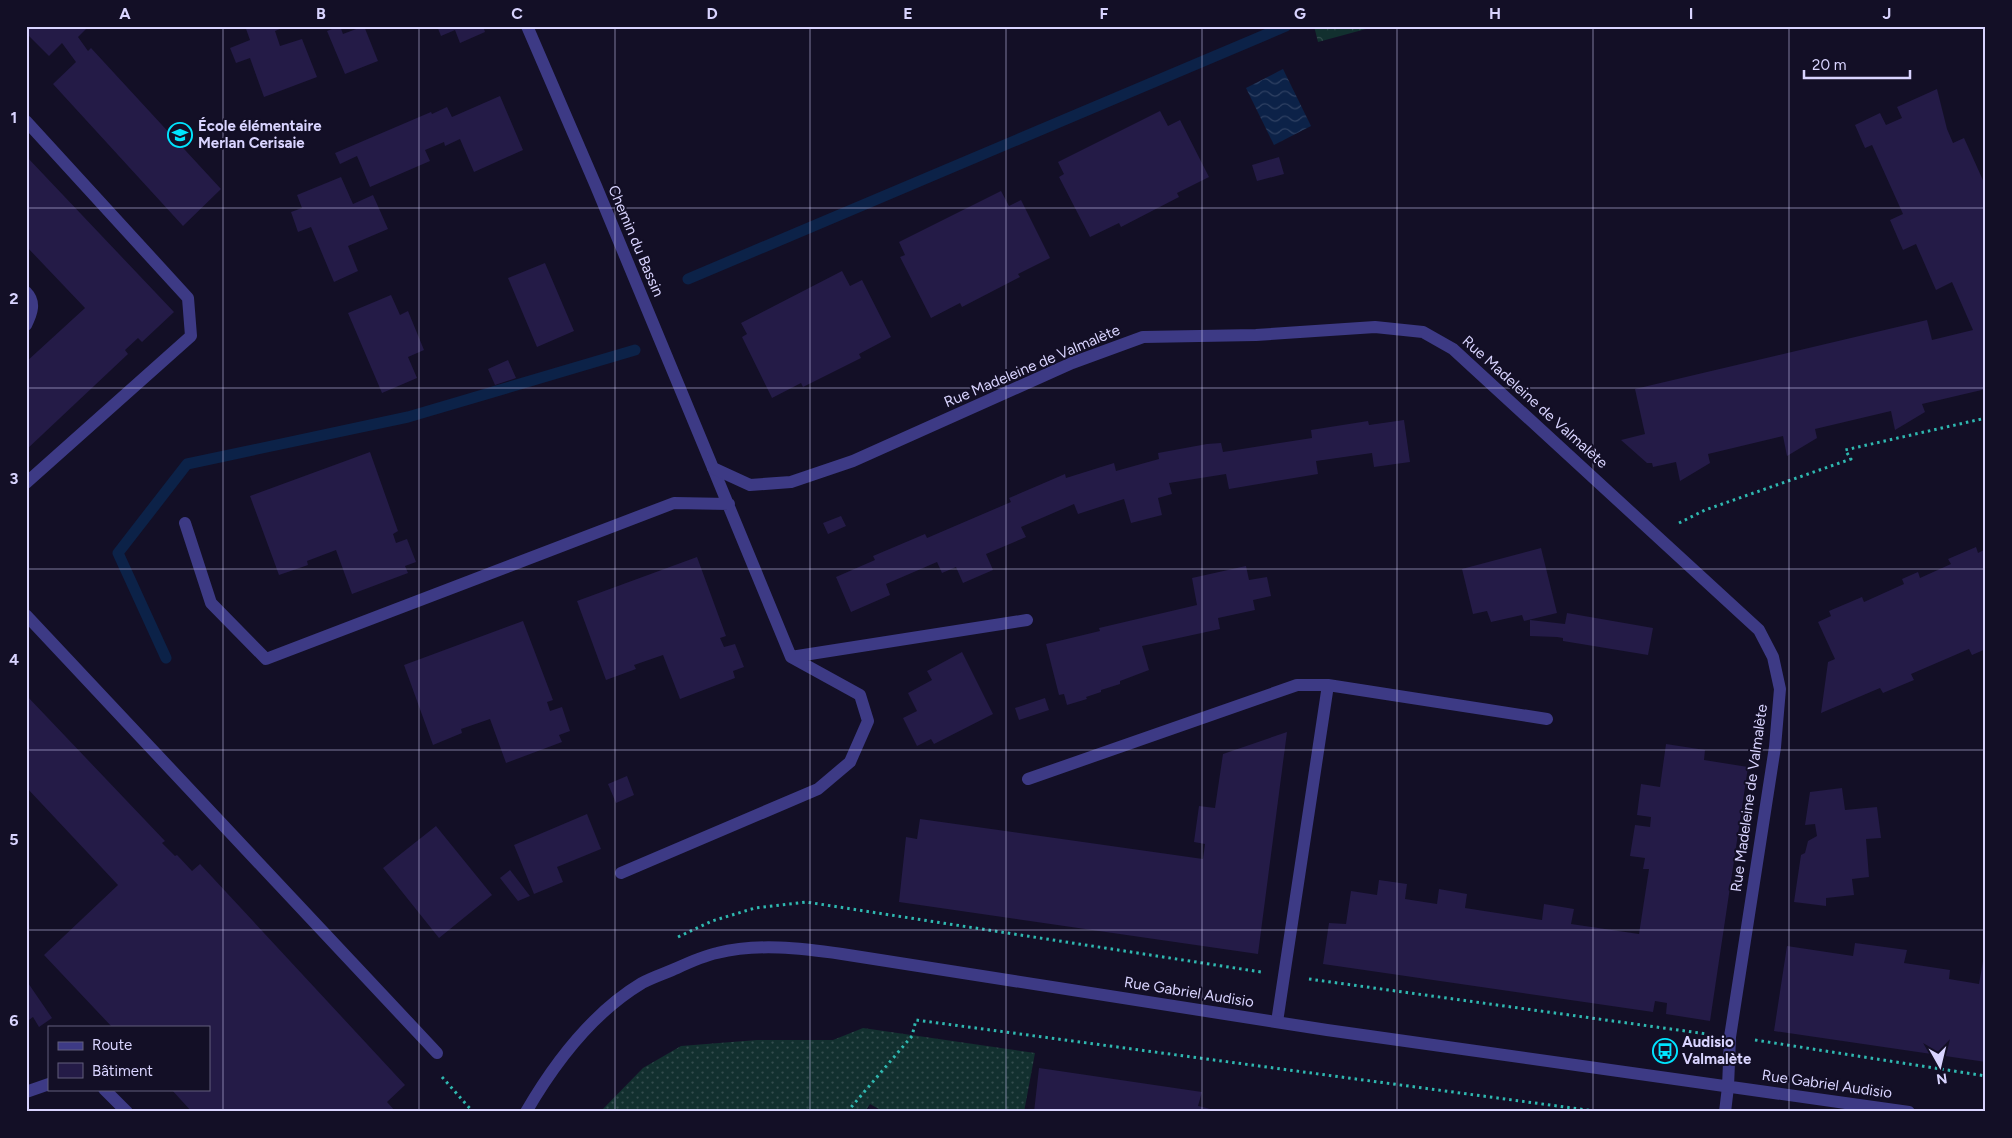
<svg xmlns="http://www.w3.org/2000/svg" width="2012" height="1138" viewBox="0 0 2012 1138" font-family="Figtree,sans-serif">
<style>
.grass{fill:url(#grass-dots)}
.forest{fill:url(#forest-crowns)}
.water{fill:url(#water-waves)}
.lines{fill:none;stroke-linecap:round;stroke-linejoin:round}
.stream{stroke:#0c2248;stroke-width:11}
.building{fill:#241b47}
.path{stroke:#2fb8b0;stroke-width:3;stroke-dasharray:2.5 4;stroke-linecap:butt}
.service{stroke:#3d3a85;stroke-width:12}
.minor{stroke:#3d3a85;stroke-width:12}
.grid{fill:none;stroke:#d9d4ff;stroke-width:1;stroke-opacity:0.55}
.labels{text-anchor:middle;dominant-baseline:central;stroke-width:4;stroke-linejoin:round;paint-order:stroke}
.poi-label{font-size:15px;font-weight:bold;fill:#d9d4ff;stroke:#130f26;text-anchor:start}
.street-label{font-size:15px;fill:#d9d4ff;stroke:#130f26}
.neatline{fill:none;stroke:#d9d4ff;stroke-width:2}
.grid-label{font-size:16px;text-anchor:middle;font-weight:bold;fill:#d9d4ff}
</style>
<defs>
<pattern id="grass-dots" width="8" height="8" patternUnits="userSpaceOnUse" patternTransform="scale(1.25)"><rect width="8" height="8" fill="#12302f"/><path d="M2 2h.1M6 6h.1" fill="none" stroke="#344d4e" stroke-width="1.8" stroke-linecap="round"/></pattern>
<pattern id="forest-crowns" width="20" height="18" patternUnits="userSpaceOnUse" patternTransform="scale(1.25)"><rect width="20" height="18" fill="#12302f"/><path d="M2 6a3 3 0 1 1 6 0M12 15a3 3 0 1 1 6 0" fill="none" stroke="#344d4e"/></pattern>
<pattern id="water-waves" width="16" height="10" patternUnits="userSpaceOnUse" patternTransform="scale(1.25)"><rect width="16" height="10" fill="#0c2248"/><path d="M0 5q4-4 8 0t8 0" fill="none" stroke="#2f4163"/></pattern>
</defs>
<rect width="100%" height="100%" fill="#130f26"/>
<path class="grass" d="M863 1028 1035 1053 1024 1112H884L870 1104 865 1112H600L643 1068 681 1046 757 1040H833Z"/>
<path class="forest" d="M1314 26H1377L1318 42Z"/>
<path class="water" d="M1283 69 1311 126 1274 145 1246 88Z"/>
<g class="lines">
<path class="stream" d="M688 279 1286 26
M166 658 118 553 187 464 408 417 635 350"/>
</g>
<path class="building" d="M26 26H89L78 37 88 51 91 48 221 189 183 226 53 84 76 62 62 43 49 56 26 33Z
M245 26H287L275 31 280 46 302 39 317 77 264 97 250 58 236 63 230 48 250 40Z
M340 26 343 34 364 26 378 61 345 74 327 31Z
M437 26H483L485 32 460 43 455 30 441 36Z
M1937 89 1947 129 1953 143 1964 138 1986 187V389L1922 404 1925 412 1895 430 1891 411 1815 429 1817 438 1787 456 1783 436 1708 454 1710 463 1680 481 1676 462 1653 467 1652 463H1647L1621 440 1645 434 1635 389 1927 320 1932 340 1973 330 1952 282 1936 290 1916 244 1903 250 1890 220 1903 214 1872 145 1865 148 1855 125 1880 113 1886 125 1902 118 1897 107Z
M500 96 523 150 474 172 460 139 445 146 444 142 425 150 430 161 370 187 357 156 340 164 335 153 431 112 432 114 447 107 452 117Z
M1160 111 1168 126 1180 120 1209 177 1177 193 1179 197 1121 227 1119 223 1090 237 1059 177 1064 174 1058 162Z
M26 156 174 312 142 342 138 338 125 350 128 354 26 450V362L85 308 26 246Z
M1279 157 1284 174 1257 181 1252 165Z
M341 177 353 204 373 195 388 229 348 246 358 271 334 282 311 227 298 232 291 212 302 208 297 195Z
M1001 191 1009 206 1021 200 1050 258 1018 274 1020 277 962 307 960 303 931 318 900 257 905 255 899 242Z
M545 263 574 331 537 347 508 278Z
M842 271 850 286 862 280 891 337 859 354 861 358 803 387 801 383 772 398 742 337 747 334 741 323Z
M391 295 400 315 408 311 424 350 408 357 417 378 382 393 348 313Z
M508 360 516 378 495 385 488 369Z
M1404 420 1410 462 1374 467 1372 453 1316 461 1318 474 1229 489 1226 474 1169 483 1172 494 1158 498 1162 515 1131 523 1124 499 1078 514 1074 504 1021 527 1026 537 986 554 993 570 963 583 956 567 942 573 937 562 886 584 890 595 851 612 836 577 875 560 873 556 925 534 927 538 1011 502 1009 498 1065 474 1066 478 1114 463 1116 471 1159 459 1158 453 1207 444 1221 443 1223 452 1312 438 1311 430 1368 421 1369 425Z
M370 452 398 531 393 534 396 543 407 539 416 562 405 566 408 573 352 594 336 550 307 561 308 565 279 575 250 496Z
M841 516 846 526 828 534 823 523Z
M1976 547 1978 553 1986 549V649L1972 655 1969 649 1911 674 1914 680 1883 693 1880 688 1821 713 1828 662 1835 659 1818 622 1831 616 1829 611 1862 597 1864 602 1904 584 1902 579 1918 572 1920 578 1951 564 1948 559Z
M1541 548 1557 613 1524 621 1522 615 1491 622 1487 611 1473 614 1462 569Z
M697 557 726 636 720 638 724 647 735 644 744 667 733 671 735 678 680 699 663 655 634 665 636 669 606 680 577 601Z
M1246 566 1249 580 1267 577 1271 596 1253 600 1255 610 1218 618 1220 629 1142 646 1149 670 1120 681V684L1101 690V692L1086 697 1087 699 1067 705 1064 694 1059 695 1046 644 1100 631 1099 628 1197 605 1192 578Z
M1567 613 1653 628 1648 655 1563 641V638L1557 637 1530 636V620L1565 624Z
M523 621 553 700 547 702 550 711 562 707 570 731 559 735 562 742 506 763 490 719 461 729 462 733 433 745 404 665Z
M962 652 993 714 934 744 931 739 917 746 903 718 917 711 908 693 932 680 927 671Z
M26 695 165 841 162 843 175 856 177 855 192 871 200 864 405 1085 387 1102 396 1112H192L171 1089H209V1027H112L44 955 118 885 26 787Z
M1045 698 1049 710 1019 720 1015 708Z
M1287 732 1258 954 899 902 906 837 917 839 920 819 1203 859 1205 844 1194 842 1199 806 1215 808 1223 754Z
M1666 744 1705 750 1704 760 1748 767 1710 1021 1666 1014 1667 1003 1655 1001 1653 1012 1323 964 1329 923 1346 924 1351 891 1377 895 1379 880 1407 884 1405 899 1437 904 1439 889 1467 894 1465 908 1542 920 1544 904 1574 909 1571 924 1639 934 1649 869H1643L1645 858 1630 856 1635 825 1650 827 1651 817 1637 815 1641 784 1660 787Z
M627 776 634 795 616 803 608 784Z
M1842 788 1845 810 1877 807 1881 838 1866 839 1869 877 1852 879 1854 895 1826 898V906L1794 902 1801 855 1805 853 1808 841 1817 836 1815 824 1805 825 1810 792Z
M587 814 601 849 557 867 563 882 534 894 514 845Z
M436 826 492 895 439 938 383 868Z
M510 870 530 896 518 901 500 878Z
M1855 943 1907 950 1904 963 1950 970 1949 979 1979 984 1983 961 1986 962V1062L1774 1031 1787 946 1853 956Z
M26 980 52 1018 39 1027 33 1017 26 1022Z
M1039 1068 1202 1092 1198 1106 1223 1112H1034Z"/>
<g class="lines">
<path class="path" d="M1679 523 1705 510 1851 459 1845 450 1986 418
M678 937 712 921 755 908 806 902 1261 972
M1309 979 1707 1034
M1755 1040 1986 1076
M442 1077 473 1112
M847 1112 912 1036 916 1020 1602 1112"/>
<path class="service" d="M26 121 188 298 191 336 26 483
M26 292C36 302 32 313 26 325
M185 523 211 603 266 659 674 503 729 504
M26 615 437 1053
M791 657 1027 620
M1028 779 1297 685H1328L1547 719
M621 873 818 789 850 762 868 721 860 695 791 657 713 468
M1277 1022 1328 685
M104 1089 127 1112
M26 1092 49 1084
M1725 1112 1728 1087"/>
<path class="minor" d="M527 26 596 186 713 468 750 485 791 482 853 461 1072 363 1143 337 1256 335 1375 327 1423 332 1453 349 1759 630 1773 657 1780 689 1775 747 1730 1037 1728 1087
M526 1112C555 1062 592 1013 642 983 653 977 666 973 677 968 690 962 703 956 717 953 757 943 801 948 842 954L1327 1030 1909 1112"/>
</g>
<path class="grid" d="M223 26V1112M419 26V1112M615 26V1112M810 26V1112M1006 26V1112M1202 26V1112M1397 26V1112M1593 26V1112M1789 26V1112M26 208H1986M26 388H1986M26 569H1986M26 750H1986M26 930H1986"/>
<defs>
<symbol id="school-ring" viewBox="-11 -11 22 22"><circle r="9.5" fill="#130f26" stroke="#00e5ff" stroke-width="1.5"/><path d="M0-5L7-2L0 1L-7-2ZM-4 1L0 2.5L4 1V4Q0 6-4 4Z" fill="#00e5ff"/></symbol>
<symbol id="bus-ring" viewBox="-11 -11 22 22"><circle r="9.5" fill="#130f26" stroke="#00e5ff" stroke-width="1.5"/><path d="M-5-6H5V4H4V6H2V4H-2V6H-4V4H-5ZM-3.5-4V0h7V-4ZM-3.5 1.2v1.5H-2V1.2ZM2 1.2v1.5H3.5V1.2Z" fill="#00e5ff"/></symbol>
</defs>
<g fill-rule="evenodd">
<use href="#school-ring" x="166" y="121" width="28" height="28"/>
<use href="#bus-ring" x="1651" y="1037" width="28" height="28"/>
</g>
<g class="labels">
<g class="poi-label">
<text x="198" y="126">École élémentaire<tspan x="198" dy="17">Merlan Cerisaie</tspan></text>
<text x="1682" y="1042">Audisio<tspan x="1682" dy="17">Valmalète</tspan></text>
</g>
<g class="street-label">
<text transform="translate(636 241) rotate(67)">Chemin du Bassin</text>
<text transform="translate(1032 366) rotate(-23)">Rue Madeleine de Valmalète</text>
<text transform="translate(1535 402) rotate(42)">Rue Madeleine de Valmalète</text>
<text transform="translate(1749 798) rotate(-82)">Rue Madeleine de Valmalète</text>
<text transform="translate(1189 992) rotate(9)">Rue Gabriel Audisio</text>
<text transform="translate(1827 1084) rotate(8)">Rue Gabriel Audisio</text>
</g>
</g>
<rect width="2012" height="1138" fill="none" stroke="#130f26" stroke-width="55"/>
<rect x="48" y="1026" width="162" height="65" fill="#130f26" stroke="#625e7d"/>
<rect x="58" y="1042" width="25" height="8" fill="#3d3a85" stroke="#625e7d"/>
<text x="92" y="1050" font-size="15" fill="#d9d4ff">Route</text>
<rect x="58" y="1063" width="25" height="15" fill="#241b47" stroke="#625e7d"/>
<text x="92" y="1076" font-size="15" fill="#d9d4ff">Bâtiment</text>
<g transform="translate(1940 1066) rotate(172)" stroke="#130f26" stroke-width="4" paint-order="stroke">
<path d="M0-4L9 19L0 12L-9 19Z" fill="#d9d4ff"/>
<text y="-8" font-size="14" font-weight="bold" text-anchor="middle" fill="#d9d4ff">N</text>
</g>
<path d="M1804 70v8h106v-8" fill="none" stroke="#d9d4ff" stroke-width="2.5"/>
<text x="1812" y="70" font-size="15" fill="#d9d4ff" stroke="#130f26" stroke-width="4" paint-order="stroke">20 m</text>
<rect x="28" y="28" width="1956" height="1082" class="neatline"/>
<g class="grid-label">
<text x="125" y="19">A</text>
<text x="321" y="19">B</text>
<text x="517" y="19">C</text>
<text x="712" y="19">D</text>
<text x="908" y="19">E</text>
<text x="1104" y="19">F</text>
<text x="1300" y="19">G</text>
<text x="1495" y="19">H</text>
<text x="1691" y="19">I</text>
<text x="1887" y="19">J</text>
<text x="14" y="123">1</text>
<text x="14" y="304">2</text>
<text x="14" y="484">3</text>
<text x="14" y="665">4</text>
<text x="14" y="845">5</text>
<text x="14" y="1026">6</text>
</g>
</svg>
